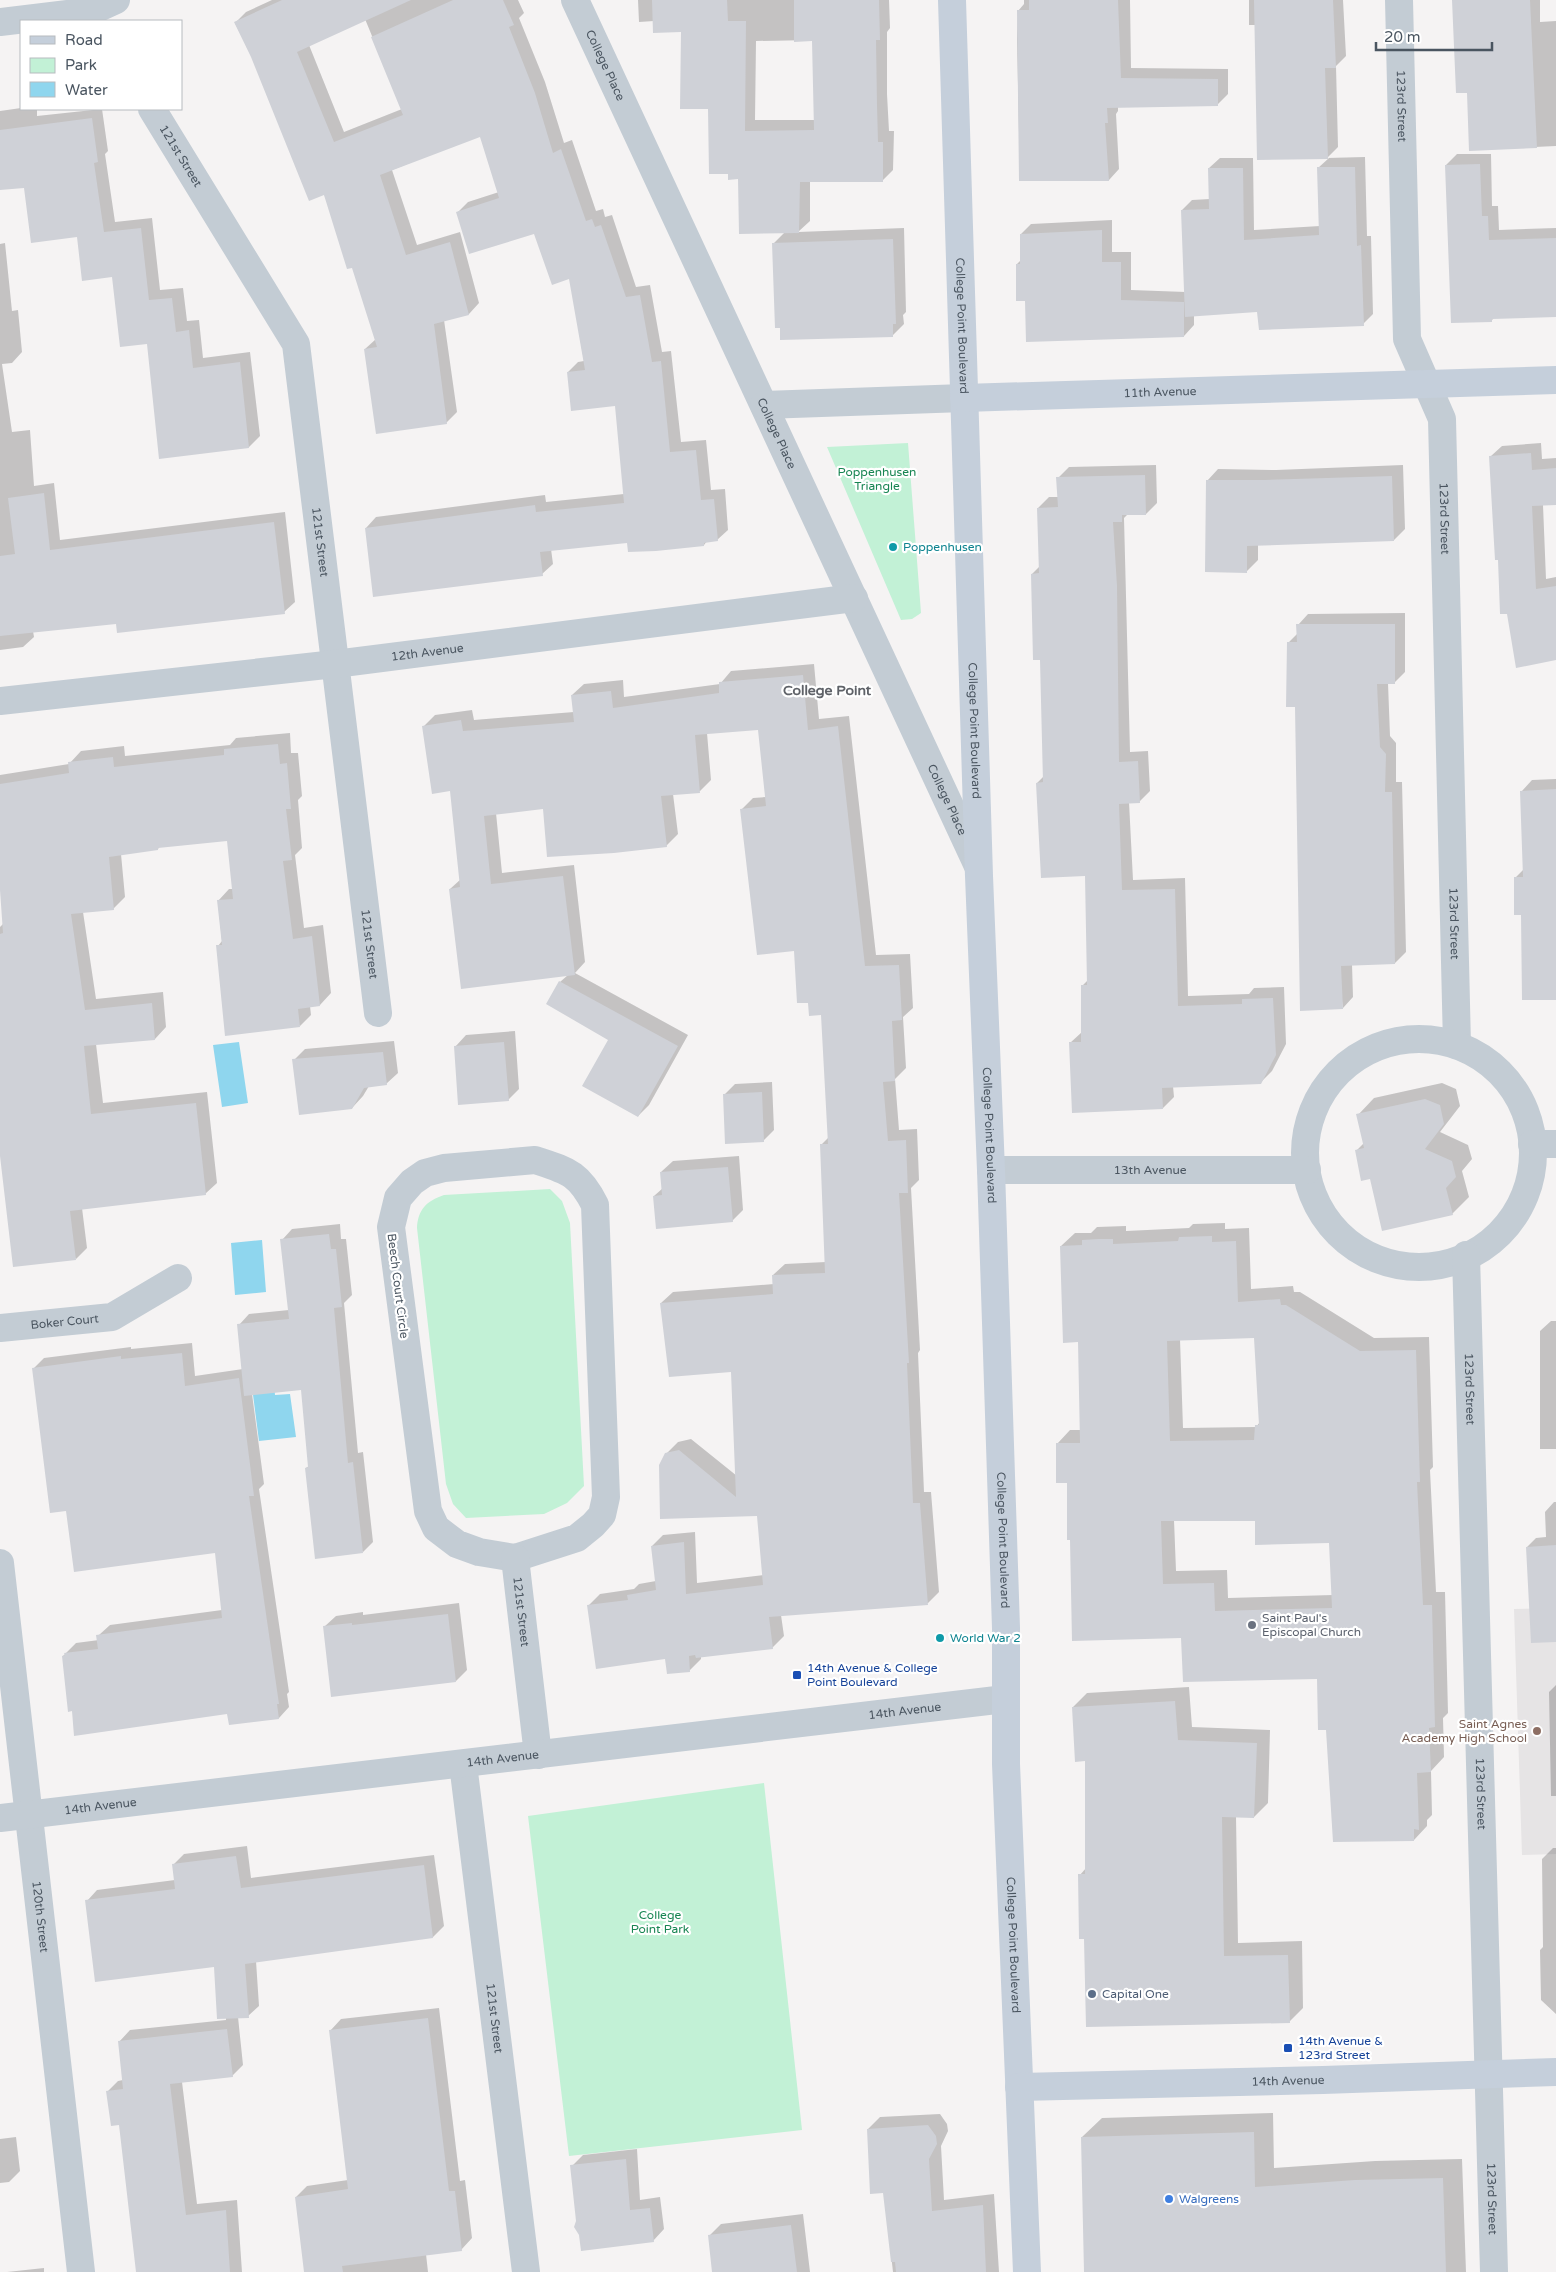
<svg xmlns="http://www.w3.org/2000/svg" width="1556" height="2272" viewBox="0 0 1556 2272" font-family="'Varela Round',sans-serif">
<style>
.education{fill:#e6e4e5}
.green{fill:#c2f1d6}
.water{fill:#8fd6ee}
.shadow{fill:#0003;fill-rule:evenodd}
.building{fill:#cfd1d7;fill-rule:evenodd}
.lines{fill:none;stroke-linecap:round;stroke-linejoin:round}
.street{stroke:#c3ccd4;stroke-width:28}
.secondary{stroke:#c5cfdb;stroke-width:28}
.culture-dot{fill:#0f9aa8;stroke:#fff;stroke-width:2}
.worship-dot{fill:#6b7280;stroke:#fff;stroke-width:2}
.transit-dot{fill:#1a4fb4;stroke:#fff;stroke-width:2}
.education-dot{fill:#8d6e63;stroke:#fff;stroke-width:2}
.service-dot{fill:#5c6f8a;stroke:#fff;stroke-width:2}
.shop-dot{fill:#3f7fe0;stroke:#fff;stroke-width:2}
.labels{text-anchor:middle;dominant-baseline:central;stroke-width:4.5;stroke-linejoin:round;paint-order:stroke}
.street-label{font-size:12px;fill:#4a5560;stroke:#fff}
.park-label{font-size:12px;fill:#178552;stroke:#fff}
.culture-label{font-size:12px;fill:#0d838f;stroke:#fff;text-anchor:start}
.worship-label{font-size:12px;fill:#5b616d;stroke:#fff;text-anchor:start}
.transit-label{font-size:12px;fill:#164399;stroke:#fff;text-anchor:start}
.education-label{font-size:12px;fill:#785e54;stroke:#fff;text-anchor:end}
.service-label{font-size:12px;fill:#4e5e75;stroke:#fff;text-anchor:start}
.shop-label{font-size:12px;fill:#366cbe;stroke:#fff;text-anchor:start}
.neighbourhood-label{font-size:14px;font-weight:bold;fill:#5f6268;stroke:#fff}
</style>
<rect width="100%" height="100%" fill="#f5f3f3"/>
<path class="education" d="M1556 1608V1854L1522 1855 1514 1609Z"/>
<path class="green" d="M908 443 921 613 912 619 901 620 827 447Z
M550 1189 562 1201 570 1223 584 1486 567 1503 544 1514 466 1518 453 1504 446 1484 417 1228C418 1210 426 1201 444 1195Z
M764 1783 802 2130 569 2156 528 1816Z"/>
<path class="water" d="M239 1042 248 1103 222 1107 213 1045Z
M262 1240 266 1292 235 1295 231 1243Z
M274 1384 275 1395 290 1394 296 1437 259 1441 252 1387Z"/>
<path class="shadow" d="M272 0H518L524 13 519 18 545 82 564 143 572 140 596 211 603 209 605 217 612 215 636 287 650 285 662 352 671 351 681 442 706 440 711 490 725 489 728 530 717 540 707 541 704 545 628 541 551 549 553 564 542 574 366 528 376 517 545 495 546 502 624 494 616 404 568 372 578 362 584 361 570 278 535 233 457 213 468 202 499 192 480 135 392 170 417 245 460 232 479 303 469 314 444 320 457 412 446 423 365 349 376 339 353 266 324 194 235 23 246 12ZM365 19 402 109 344 132 309 45Z
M638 0H889L890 28 887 32V94L889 131H894L893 170 883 180 810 181V221L798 232 904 228 906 312 903 315 904 324 892 336 773 244 785 232 739 178 709 108 682 31 654 21 639 22ZM813 40 815 120H755L756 41Z
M1024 0H1130L1131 68 1228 69V94L1217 105 1118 107V111L1116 114 1119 169 1109 180H1020L1017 39 1018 11 1024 4Z
M1249 0H1343L1346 56 1336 66 1338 147 1327 158 1365 157 1367 236H1371L1373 314 1363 324 1258 311 1194 315V325L1184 336 1026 300 1017 264 1021 260V234L1031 224 1112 220V252H1131V290L1186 292 1182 210 1192 200 1210 199 1209 168 1220 158H1253L1254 230 1320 226 1318 168 1329 158 1258 159 1256 25H1249Z
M1454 0H1540V22L1556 21V146L1470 150 1468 92Z
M21 108 37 109V116L102 109 108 151 105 154 115 222 152 218 160 290 183 288 187 321 199 320 203 358 250 352 260 436 249 447 160 457 148 343 113 276 78 236 25 187 0 189V111Z
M1457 154H1491L1492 206H1498L1499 230 1556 228V315L1495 317 1491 321 1446 165Z
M5 243 12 311 18 310 22 352 12 363 2 364 12 432 30 430 34 486 54 483 60 540 285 512 295 602 284 612 117 623 33 631 34 637 23 647 0 650V244Z
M1541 443 1542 459 1556 458V504L1543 505 1546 579 1556 577V659L1499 558 1491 456 1502 446Z
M1156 465 1157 503 1146 514H1128L1124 518 1130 752 1148 751 1150 791 1139 802H1129L1133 880 1185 878 1188 996 1249 994 1254 988 1284 987 1286 1044 1272 1071 1261 1082 1173 1086 1174 1097 1163 1108 1070 1043 1082 1032V986L1089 979 1087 874 1037 783 1044 776 1041 659 1032 574 1040 566 1038 508 1049 497H1058V478L1069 467Z
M1403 465 1405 529 1394 540 1258 544V560L1247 571 1207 481 1218 469 1276 470Z
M1405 613V672L1394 683H1388L1390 736 1396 743V782H1402L1406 952 1395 963 1352 964 1353 997 1343 1008 1288 643 1298 633V625L1308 614Z
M814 664 819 719 849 716 876 955 910 954 913 1008 903 1017 906 1068 895 1079 899 1130 917 1129 919 1180 911 1188 920 1350 918 1353 924 1492H931L939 1592 928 1603 781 1615 784 1636 772 1648 701 1656V1659L689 1671 588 1606 600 1594 634 1589 639 1584 656 1581 652 1546 663 1535 695 1532 697 1583 764 1575 758 1515 666 1454 678 1442 691 1439 737 1476 732 1371 661 1303 673 1292 774 1284 773 1275 785 1264 826 1262 821 1145 829 1137 822 1014 810 1001 795 950 741 810 753 798 766 797 759 729 707 733 711 780 700 791 673 794 678 834 666 846 545 808 496 813 502 873 574 865 585 962 575 973 688 1035 649 1105 638 1116 609 1040 560 982 568 975 450 889 461 879 451 790 423 727 435 715 472 710 474 720 574 712 572 695 584 684 623 680 624 697 720 684 731 671Z
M290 733 291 753H298L302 796 298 800 302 848 295 855 304 928 323 925 331 993 320 1005 310 1006 311 1015 300 1026 218 946 222 941 218 901 229 889H233L229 840 160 846 158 849 121 854 125 897 113 909 83 912 96 999 163 992 166 1027 155 1039 96 1044 103 1103 207 1092 217 1183 205 1194 82 1208 87 1248 76 1259 0 1147V927L4 923 0 873V775L69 764 81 751 124 746 125 756 230 745 236 738Z
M1556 779V998L1522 913 1515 878 1524 869 1522 791 1532 780Z
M515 1031 519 1089 508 1100 455 1047 466 1035Z
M394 1041 398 1073 386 1084 369 1086 363 1096 352 1108 294 1060 305 1049Z
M772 1082 774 1130 763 1141 724 1095 735 1084Z
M1442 1083 1456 1089 1460 1106 1440 1132 1468 1145 1472 1159 1462 1171 1469 1197 1452 1214 1371 1177 1356 1151 1364 1143 1358 1115 1374 1098Z
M739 1156 743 1210 732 1221 654 1196 663 1188 661 1172 673 1161Z
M1225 1223V1229L1249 1228 1251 1289 1293 1286 1294 1292H1300L1374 1338 1429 1337 1433 1467 1430 1470 1436 1592H1445L1448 1713 1443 1718 1444 1757 1431 1771 1432 1815 1427 1820V1826L1414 1840 1328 1729 1319 1678 1182 1637 1068 1482 1057 1444 1070 1430H1081L1079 1341 1061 1246 1075 1233H1091L1097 1227 1126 1226V1231L1189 1228 1193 1224ZM1256 1336 1260 1422 1256 1427 1183 1428 1180 1339ZM1256 1519 1330 1542 1333 1595 1228 1598 1227 1570 1176 1571 1174 1520Z
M340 1224 341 1239H346L352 1295 344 1303 358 1453 363 1452 373 1542 363 1552 306 1468 309 1466 302 1389 252 1394 264 1484 259 1489 289 1692 287 1694 289 1707 279 1718 229 1713 73 1710 63 1656 76 1643 99 1640V1635L110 1625 222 1610 216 1552 67 1510 34 1368 44 1358 131 1347V1349L192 1343 195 1376 243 1369 239 1325 249 1314 289 1310 282 1240 292 1229Z
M1551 1321H1556V1449H1540V1331Z
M1554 1502H1556V1590L1527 1547 1536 1538 1546 1537 1545 1512Z
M459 1603 467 1670 456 1681 324 1627 336 1616 363 1612V1615Z
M1556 1685V1796H1551L1549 1692Z
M1189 1687 1192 1727 1270 1730 1268 1803 1254 1817 1236 1816 1238 1943 1302 1941 1303 2008 1289 2022 1085 1938 1080 1875 1086 1868V1760L1073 1707 1087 1693Z
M247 1846 251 1878 434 1855 444 1926 433 1937 256 1961 259 2006 248 2016 238 2017 243 2065 232 2076 182 2082 197 2204 237 2200 242 2272H137L120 2124 107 2092 118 2081 123 2080 119 2042 130 2030 226 2020V2018L216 1965 87 1901 97 1890 175 1880 173 1865 184 1854Z
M1553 1848H1556V2014L1541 2000 1540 1950 1543 1947 1542 1859Z
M439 2008 460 2181 465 2180 472 2238 461 2250 426 2254 428 2272H306L296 2197 307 2186 348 2180 330 2031 341 2019Z
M1273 2113 1274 2168 1375 2161 1462 2159 1466 2272H1086L1082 2137 1102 2118Z
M940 2114 947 2124 948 2131 941 2146 944 2200 994 2194 999 2272H893L884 2192 868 2129 880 2117Z
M16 2137 20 2171 9 2182 0 2183V2139Z
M637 2149 640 2200 660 2197 664 2229 653 2241 577 2221 572 2166 583 2155Z
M803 2214 810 2272H713L709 2236 721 2224Z
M44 2268V2272H7Z"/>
<path class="building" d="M282 0H411L297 52 334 142 403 115 371 37 453 0H503L514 25 509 27 535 93 553 153 561 149 586 221 592 219 595 227 601 225 626 297 640 295 652 362 661 361 670 452 696 450 701 500 714 499 718 541 704 543V546L656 551 628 552 627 543 540 552 543 576 373 597 365 528 535 505 536 512 624 503 615 406 571 411 567 372 585 370 569 279 552 285 534 234 469 254 456 212 499 198 480 137 380 175 406 255 450 242 469 315 434 324 447 424 376 434 364 349 377 347 352 268 347 269 324 195 309 201 251 57 234 22Z
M652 0H727L728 21H746L745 131 814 130 812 41 794 42V0H879L880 40H876L877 105 878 142H883V182H800L799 233 739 234 738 179 728 180V174H709L708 109H680L681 32 653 33Z
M1029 0H1118L1121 78 1218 79V106L1107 108 1108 123H1105L1109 181H1019L1017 10H1029Z
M1254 0H1333L1336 68H1325L1328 159 1257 160Z
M1452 0H1530L1537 148 1469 151 1467 93H1456Z
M92 118 98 162 94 163 104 232 141 228 149 300 172 298 176 332 189 330 193 368 240 362 249 448 159 459 147 344 120 347 112 277 82 281 77 237 31 243 24 188 0 190V130Z
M1480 164 1482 216H1488L1489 240 1556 238V317L1492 319V322L1451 323 1445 165Z
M1317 167H1355L1357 246 1361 245 1364 326 1259 330 1257 312 1185 317 1181 210 1209 209 1208 168H1243L1244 240 1319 235Z
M1102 230V262H1121V300L1184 302V337L1026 342 1025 301H1016V264H1020V234Z
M893 239 896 324H893V337L780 340V328H775L772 243Z
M1531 453 1532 470 1556 468V505L1532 506 1536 589 1556 586V660L1516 668 1507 614H1500L1498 560H1495L1489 456Z
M1145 475 1146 515H1122V522H1113L1117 586 1119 762 1138 761 1140 803 1119 804 1122 890 1175 889 1178 1006 1242 1004V999L1273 998 1276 1055 1261 1084 1162 1088 1163 1109 1072 1113 1069 1042H1081V985H1087L1085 876 1041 878 1036 783 1043 782 1040 660H1033L1031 574 1039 573 1037 508 1058 507 1056 477Z
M1392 476 1394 541 1247 546V573L1205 572 1206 480H1264Z
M44 493 50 550 274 522 285 614 117 633 116 624 0 636V556L15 554 8 498Z
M1296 624H1395V684H1377L1380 747 1386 754 1385 792H1392L1395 964 1341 966 1343 1009 1300 1011 1295 707H1286L1287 642H1297Z
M803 675 808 730 838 726 865 966 899 965 902 1020 892 1021 895 1081 883 1082 888 1141 906 1140 908 1193H899L909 1363H907L913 1503H920L928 1605 769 1617 773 1649 696 1658 695 1655 689 1656 690 1672 667 1674 665 1659 596 1669 587 1605 628 1600 627 1595 656 1590 651 1546 684 1542 686 1594 763 1585 757 1516 660 1519 659 1465 665 1453 679 1450 736 1497 731 1372 669 1377 660 1303 773 1294 772 1275 825 1273 820 1144H828L821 1015 809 1016 808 1003H797L794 951 757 955 740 809 766 806 758 730 695 735 700 793 661 796 667 847 614 853 547 857 543 809 484 816 491 884 563 876 575 975 461 989 449 889 460 887 450 791 432 794 422 726 461 720 463 731 574 722 571 695 611 691 613 708 719 693V682Z
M278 744 280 764 287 763 291 809H286L292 860 283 861 293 939 312 936 320 1006 298 1009 300 1027 225 1036 216 945H222L217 900 233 899 227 841 158 848V850L109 857 114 910 71 914 85 1010 152 1003 155 1040 84 1046 91 1114 196 1103 206 1195 70 1211 76 1260 13 1267 0 1156V934L3 933 0 890V784L69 773 68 762 113 757 114 767 224 755V749Z
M1556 789V1000H1522L1521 915H1514V877H1523L1520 791Z
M559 981 678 1046 638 1117 582 1086 608 1040 546 1004Z
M504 1042 509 1101 458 1105 454 1046Z
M383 1052 387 1085 364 1088 352 1109 299 1115 292 1059Z
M762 1092 764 1142 725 1144 723 1094Z
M1425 1099 1440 1105 1444 1124 1425 1149 1452 1161 1456 1177 1446 1188 1453 1215 1382 1231 1370 1179 1361 1181 1355 1150 1364 1148 1356 1114Z
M728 1167 733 1222 656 1229 653 1196 662 1195 660 1172Z
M329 1234 331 1249H336L342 1307 334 1308 348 1463 353 1462 363 1553 315 1559 305 1468 308 1467 301 1390 244 1396 237 1324 289 1319 280 1239Z
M1212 1236V1242L1236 1241 1238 1302 1280 1299 1281 1305H1286L1360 1351 1416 1350 1420 1482H1417L1423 1605H1432L1435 1727 1429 1728 1431 1772 1417 1773 1419 1830 1414 1829V1841L1333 1842 1326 1730H1318L1317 1679 1183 1682 1181 1638 1072 1641 1070 1540H1067V1483H1056V1443H1080L1078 1342 1063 1343 1060 1246 1082 1245V1240L1098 1239H1113V1244L1178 1241 1179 1237ZM1254 1338 1259 1425H1255L1254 1440 1170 1441 1167 1341ZM1161 1521H1255V1545L1329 1543 1332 1608 1215 1611 1214 1583 1163 1584Z
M182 1353 185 1386 239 1378 254 1496H249L279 1704H277L279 1719 229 1725 227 1714 74 1736 72 1711 68 1712 62 1656 65 1655 64 1653 98 1649 96 1635 222 1618 215 1553 74 1572 66 1511 50 1513 32 1368 121 1356V1359Z
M1556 1545V1642L1531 1643 1526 1547Z
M448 1614 456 1682 331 1697 323 1626 352 1623V1625Z
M1175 1701 1178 1740 1257 1743 1254 1818 1222 1817 1224 1956 1288 1955 1290 2023 1086 2027 1084 1939H1079L1078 1874H1085V1761L1075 1762 1072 1707Z
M236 1856 241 1888 424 1865 433 1938 245 1964 249 2018 217 2019 214 1967 95 1982 85 1900 175 1889 172 1864Z
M428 2018 449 2191H455L462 2251 342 2266 343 2272H304L295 2197 348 2189 329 2030Z
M227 2029 233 2077 170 2084 186 2215 226 2210 230 2272H136L119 2125 111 2126 106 2091 123 2089 118 2041Z
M928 2125 936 2136 937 2144 929 2159 932 2211 983 2205 986 2272H896L895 2262H891L883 2193 870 2194 867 2129Z
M1254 2132 1255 2187 1355 2180 1443 2178 1446 2272H1084L1081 2137Z
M626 2159 630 2210 650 2208 654 2242 581 2251 579 2235 574 2227 576 2221 570 2165Z
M791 2225 797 2272H712L708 2235Z"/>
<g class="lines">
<g class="street">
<path id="s1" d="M575 0 978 866"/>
<path id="s2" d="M1399 0 1407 339 1442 419 1457 1045"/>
<path d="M0 22 92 11 116 0"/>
<path id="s3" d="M152 109 296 344 378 1013"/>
<path d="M764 405 964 398"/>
<path id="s4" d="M0 701 335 664 854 598"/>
<circle cx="1419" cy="1153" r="114"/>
<path d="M1532 1144H1556"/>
<path d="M535 1160C568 1171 579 1173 595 1205L606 1497 602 1515 593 1525 577 1538 515 1558 479 1552 457 1544 436 1528 428 1511 391 1227 398 1198 412 1182 425 1173 444 1168Z"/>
<path id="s5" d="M991 1170H1307"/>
<path id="s6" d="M1466 1255 1494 2272"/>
<path id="s7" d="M0 1328 112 1317 178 1278"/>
<path id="s8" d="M515 1558 538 1755"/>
<path id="s9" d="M0 1563 81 2272"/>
<path id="s10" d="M463 1764 526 2272"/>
<path id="s11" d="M0 1818 1005 1699"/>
</g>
<g class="secondary">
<path id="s12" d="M952 0 979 876 991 1170 1006 1628V1764L1027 2272"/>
<path id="s13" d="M964 398 1556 380"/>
<path id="s14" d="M1019 2087 1323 2080 1556 2072"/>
</g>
</g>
<g class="culture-dot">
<circle cx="893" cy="547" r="5"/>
<circle cx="940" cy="1638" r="5"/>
</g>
<circle class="worship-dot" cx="1252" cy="1625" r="5"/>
<g class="transit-dot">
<rect x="792" y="1670" width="10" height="10" rx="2.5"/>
<rect x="1283" y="2043" width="10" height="10" rx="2.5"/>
</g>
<circle class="education-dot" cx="1537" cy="1731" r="5"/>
<circle class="service-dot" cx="1092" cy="1994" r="5"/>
<circle class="shop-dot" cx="1169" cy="2199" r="5"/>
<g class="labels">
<g class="street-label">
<text stroke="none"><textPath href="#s1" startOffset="72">College Place</textPath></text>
<text stroke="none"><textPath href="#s2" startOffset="106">123rd Street</textPath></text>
<text stroke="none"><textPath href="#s3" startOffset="55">121st Street</textPath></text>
<text stroke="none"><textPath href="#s12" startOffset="326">College Point Boulevard</textPath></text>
<text stroke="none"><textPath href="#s13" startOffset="196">11th Avenue</textPath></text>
<text stroke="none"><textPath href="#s1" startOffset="478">College Place</textPath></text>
<text stroke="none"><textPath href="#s2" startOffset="526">123rd Street</textPath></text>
<text stroke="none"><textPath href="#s3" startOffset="475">121st Street</textPath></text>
<text stroke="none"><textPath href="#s4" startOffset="430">12th Avenue</textPath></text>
<text stroke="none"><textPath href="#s12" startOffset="731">College Point Boulevard</textPath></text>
<text stroke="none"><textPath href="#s1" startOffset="882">College Place</textPath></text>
<text stroke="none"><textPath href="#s2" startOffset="931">123rd Street</textPath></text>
<text stroke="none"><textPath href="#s3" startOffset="880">121st Street</textPath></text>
<text stroke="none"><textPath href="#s12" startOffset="1136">College Point Boulevard</textPath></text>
<text stroke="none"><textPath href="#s5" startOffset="159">13th Avenue</textPath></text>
<text transform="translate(398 1286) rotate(83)">Beech Court Circle</text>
<text stroke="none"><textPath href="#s7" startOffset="65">Boker Court</textPath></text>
<text stroke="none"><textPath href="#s6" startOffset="134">123rd Street</textPath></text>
<text stroke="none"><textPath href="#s12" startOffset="1541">College Point Boulevard</textPath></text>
<text stroke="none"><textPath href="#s8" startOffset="54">121st Street</textPath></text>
<text stroke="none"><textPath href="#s11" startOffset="911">14th Avenue</textPath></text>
<text stroke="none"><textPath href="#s11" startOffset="506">14th Avenue</textPath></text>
<text stroke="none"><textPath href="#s6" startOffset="539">123rd Street</textPath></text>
<text stroke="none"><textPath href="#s11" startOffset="101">14th Avenue</textPath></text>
<text stroke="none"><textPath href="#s9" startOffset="356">120th Street</textPath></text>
<text stroke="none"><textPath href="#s12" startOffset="1946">College Point Boulevard</textPath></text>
<text stroke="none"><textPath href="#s10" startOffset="256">121st Street</textPath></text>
<text stroke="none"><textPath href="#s14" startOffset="269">14th Avenue</textPath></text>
<text stroke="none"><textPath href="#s6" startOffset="944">123rd Street</textPath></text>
</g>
<g class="park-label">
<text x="877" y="472">Poppenhusen<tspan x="877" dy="14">Triangle</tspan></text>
<text x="660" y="1915">College<tspan x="660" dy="14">Point Park</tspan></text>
</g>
<g class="culture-label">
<text x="903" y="547">Poppenhusen</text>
<text x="950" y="1638">World War 2</text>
</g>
<g class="worship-label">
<text x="1262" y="1618">Saint Paul's<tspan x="1262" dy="14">Episcopal Church</tspan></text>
</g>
<g class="transit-label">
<text x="807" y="1668">14th Avenue &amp; College<tspan x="807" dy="14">Point Boulevard</tspan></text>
<text x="1298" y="2041">14th Avenue &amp;<tspan x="1298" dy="14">123rd Street</tspan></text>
</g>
<g class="education-label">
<text x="1527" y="1724">Saint Agnes<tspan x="1527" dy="14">Academy High School</tspan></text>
</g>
<g class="service-label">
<text x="1102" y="1994">Capital One</text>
</g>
<g class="shop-label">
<text x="1179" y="2199">Walgreens</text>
</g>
<g class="neighbourhood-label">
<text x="827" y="690">College Point</text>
</g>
</g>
<rect x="20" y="20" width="162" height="90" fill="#ffffff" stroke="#b7bbbf"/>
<rect x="30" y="36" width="25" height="8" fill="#c5cfdb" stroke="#b7bbbf"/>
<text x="65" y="45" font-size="15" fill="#4a5560">Road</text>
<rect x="30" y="58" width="25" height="15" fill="#c2f1d6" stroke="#b7bbbf"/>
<text x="65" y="70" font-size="15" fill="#4a5560">Park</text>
<rect x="30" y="82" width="25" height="15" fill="#8fd6ee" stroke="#b7bbbf"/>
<text x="65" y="95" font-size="15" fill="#4a5560">Water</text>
<path d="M1376 42v8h116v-8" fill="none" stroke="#4a5560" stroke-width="2.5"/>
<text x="1384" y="42" font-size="15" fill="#4a5560" stroke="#ffffff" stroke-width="4" paint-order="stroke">20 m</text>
</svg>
